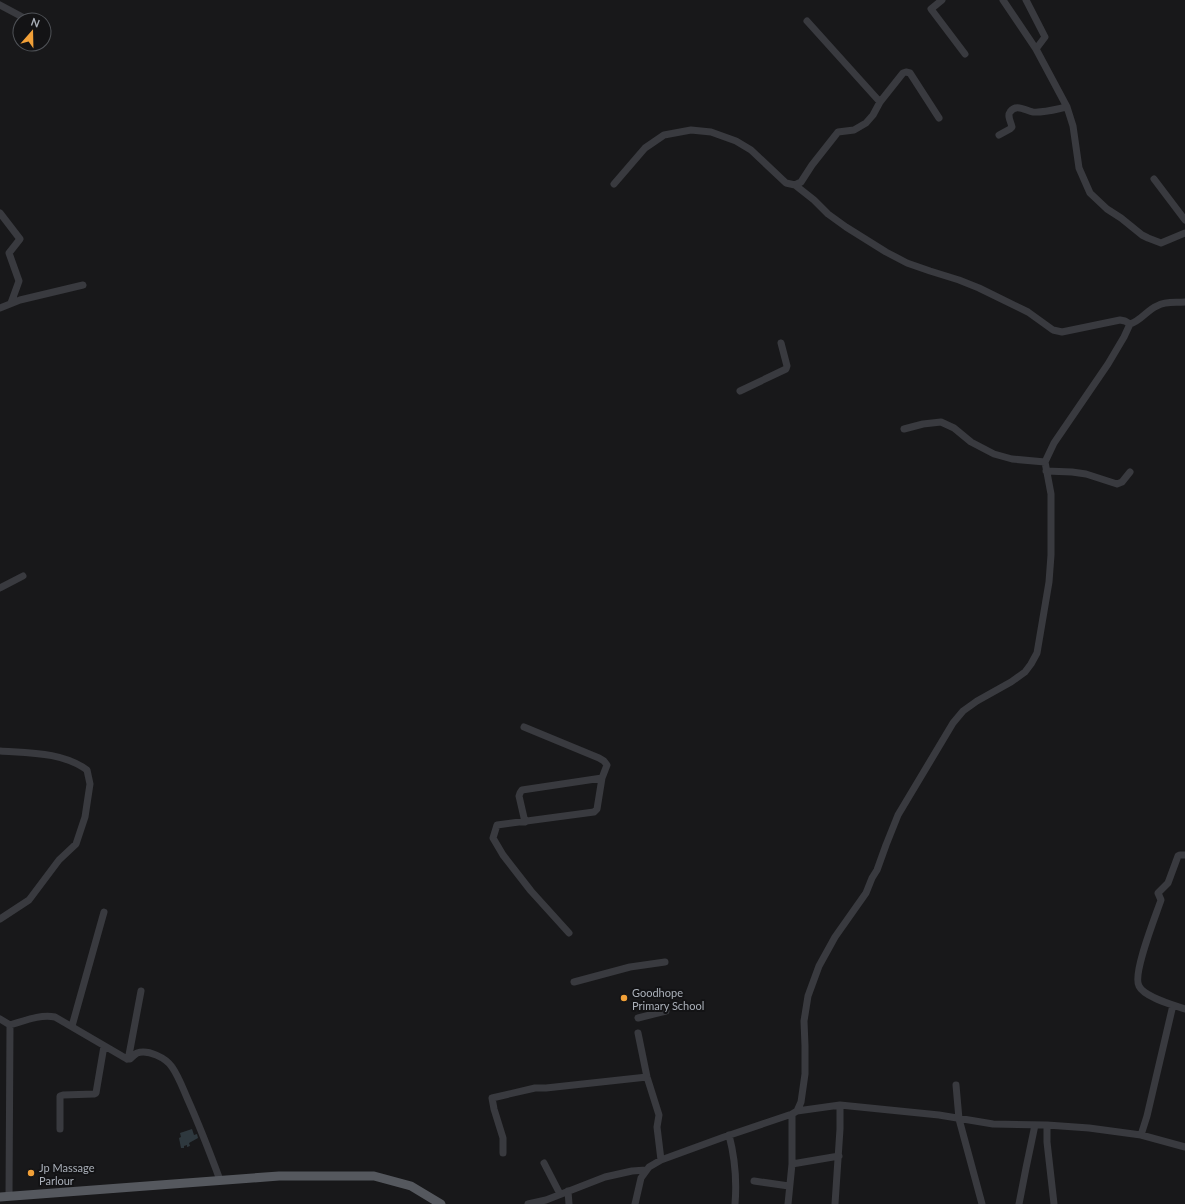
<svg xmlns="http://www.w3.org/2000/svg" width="1185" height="1204" viewBox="0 0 1185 1204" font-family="Lato,sans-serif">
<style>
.water{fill:#2e383e}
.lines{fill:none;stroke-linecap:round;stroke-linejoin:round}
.minor{stroke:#393a3f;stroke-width:7}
.major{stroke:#55585e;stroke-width:9}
.poi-dot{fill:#f1a038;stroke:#131315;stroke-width:1.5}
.labels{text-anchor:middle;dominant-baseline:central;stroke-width:4;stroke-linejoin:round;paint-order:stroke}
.poi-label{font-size:11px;fill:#aab0b9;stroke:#131315;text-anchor:start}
</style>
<rect width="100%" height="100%" fill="#18181a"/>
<path class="water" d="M192 1129 194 1135 197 1134 198 1138 189 1143 190 1146 187 1147V1145L184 1146V1148H181L179 1138 181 1137 180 1133Z"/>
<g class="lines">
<path class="minor" d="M942 0 931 9 965 54
M1003 0 1036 49
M1026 0 1045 37 1036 49 1067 107 1073 126 1079 168 1090 193 1107 209 1121 218 1142 235 1148 238 1161 243 1185 233
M0 5 28 20
M807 21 880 102
M999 135 1010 129 1012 127C1011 122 1007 116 1010 112 1016 103 1026 111 1033 112 1043 113 1057 109 1067 107
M1154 179 1185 220
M614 184 645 148 664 135 691 130 711 132 736 141 751 150 786 183 795 185 814 200 828 214 846 227 886 252 907 263 930 271 959 280 979 288 1028 312 1053 330 1062 332 1120 320 1125 321 1130 324
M795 185 801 182 812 165 838 132 854 130 866 123 873 115 880 102 903 73 906 72 910 73 939 118
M0 213 20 239 9 253 19 281 11 303
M0 308 20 300 83 285
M740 391 786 369 787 366 781 343
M904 429 923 424 941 422 954 428 971 442 994 454 1012 459 1045 462
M1046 471 1072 472 1086 474 1117 484 1122 482 1130 472
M0 588 23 576
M524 727 599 758 604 761 607 765 602 778 597 809 594 812 497 825 493 838 503 855 531 891 569 933
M0 751C29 753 63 752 87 770L90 784 85 817 76 844 59 860 29 900 0 919
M525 822 519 796 520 793 522 790 602 778
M1185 855H1180L1178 856 1168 883 1158 893 1161 900C1156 915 1132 974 1139 986 1144 997 1173 1005 1185 1009
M574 982 630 967 665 962
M638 1018 666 1011
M0 1019 10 1025C24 1021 40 1014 55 1017L127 1059H130C132 1057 134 1055 137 1053 148 1049 166 1058 172 1067 179 1077 183 1089 188 1100 200 1127 210 1153 220 1180
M72 1026 104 912
M638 1033 647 1077 659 1115 657 1127 661 1160
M127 1059 129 1055 141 991
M956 1085 959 1119 982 1204
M797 1111 801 1102 805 1074V1046L804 1021 808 996 819 966 835 937 866 893 872 878 877 870 886 845 898 815 953 723 963 711 977 701 1011 682 1025 672 1031 664 1037 653 1049 582 1051 555V494L1045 462 1054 443 1108 364 1124 337 1130 324C1141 321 1147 310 1157 306 1166 301 1175 303 1185 302
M1047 1125V1142L1054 1204
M60 1129V1096L63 1095 94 1094 96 1093 104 1046
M729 1135C735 1158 737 1180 735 1204
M1141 1135 1147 1116 1173 1005
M503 1153V1138L494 1109 492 1098 535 1088H546L647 1077
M544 1163 560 1194
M792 1164 839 1156
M754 1181 789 1186
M568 1191 569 1204
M9 1196 10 1025
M528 1204 546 1200 605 1177 632 1171 646 1170
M635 1204 641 1178 649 1167 661 1160 724 1137 792 1114 797 1111 840 1105 939 1115 993 1124 1047 1125 1089 1128 1141 1135 1185 1147
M788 1204 792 1164V1114
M835 1204 840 1129V1105
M1019 1204 1026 1168 1035 1125"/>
<path class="major" d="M0 1197 279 1176H374L411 1186 441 1204"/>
</g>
<g class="poi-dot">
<circle cx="624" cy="998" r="4"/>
<circle cx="31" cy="1173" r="4"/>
</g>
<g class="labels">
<g class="poi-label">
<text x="632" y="992">Goodhope<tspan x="632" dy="13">Primary School</tspan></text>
<text x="39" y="1167">Jp Massage<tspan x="39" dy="13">Parlour</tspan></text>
</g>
</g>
<g transform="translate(32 32) rotate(20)"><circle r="19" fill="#131315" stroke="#4f5257"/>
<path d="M0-3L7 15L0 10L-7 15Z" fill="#f1a038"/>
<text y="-6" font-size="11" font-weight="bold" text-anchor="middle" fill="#aab0b9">N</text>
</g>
</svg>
